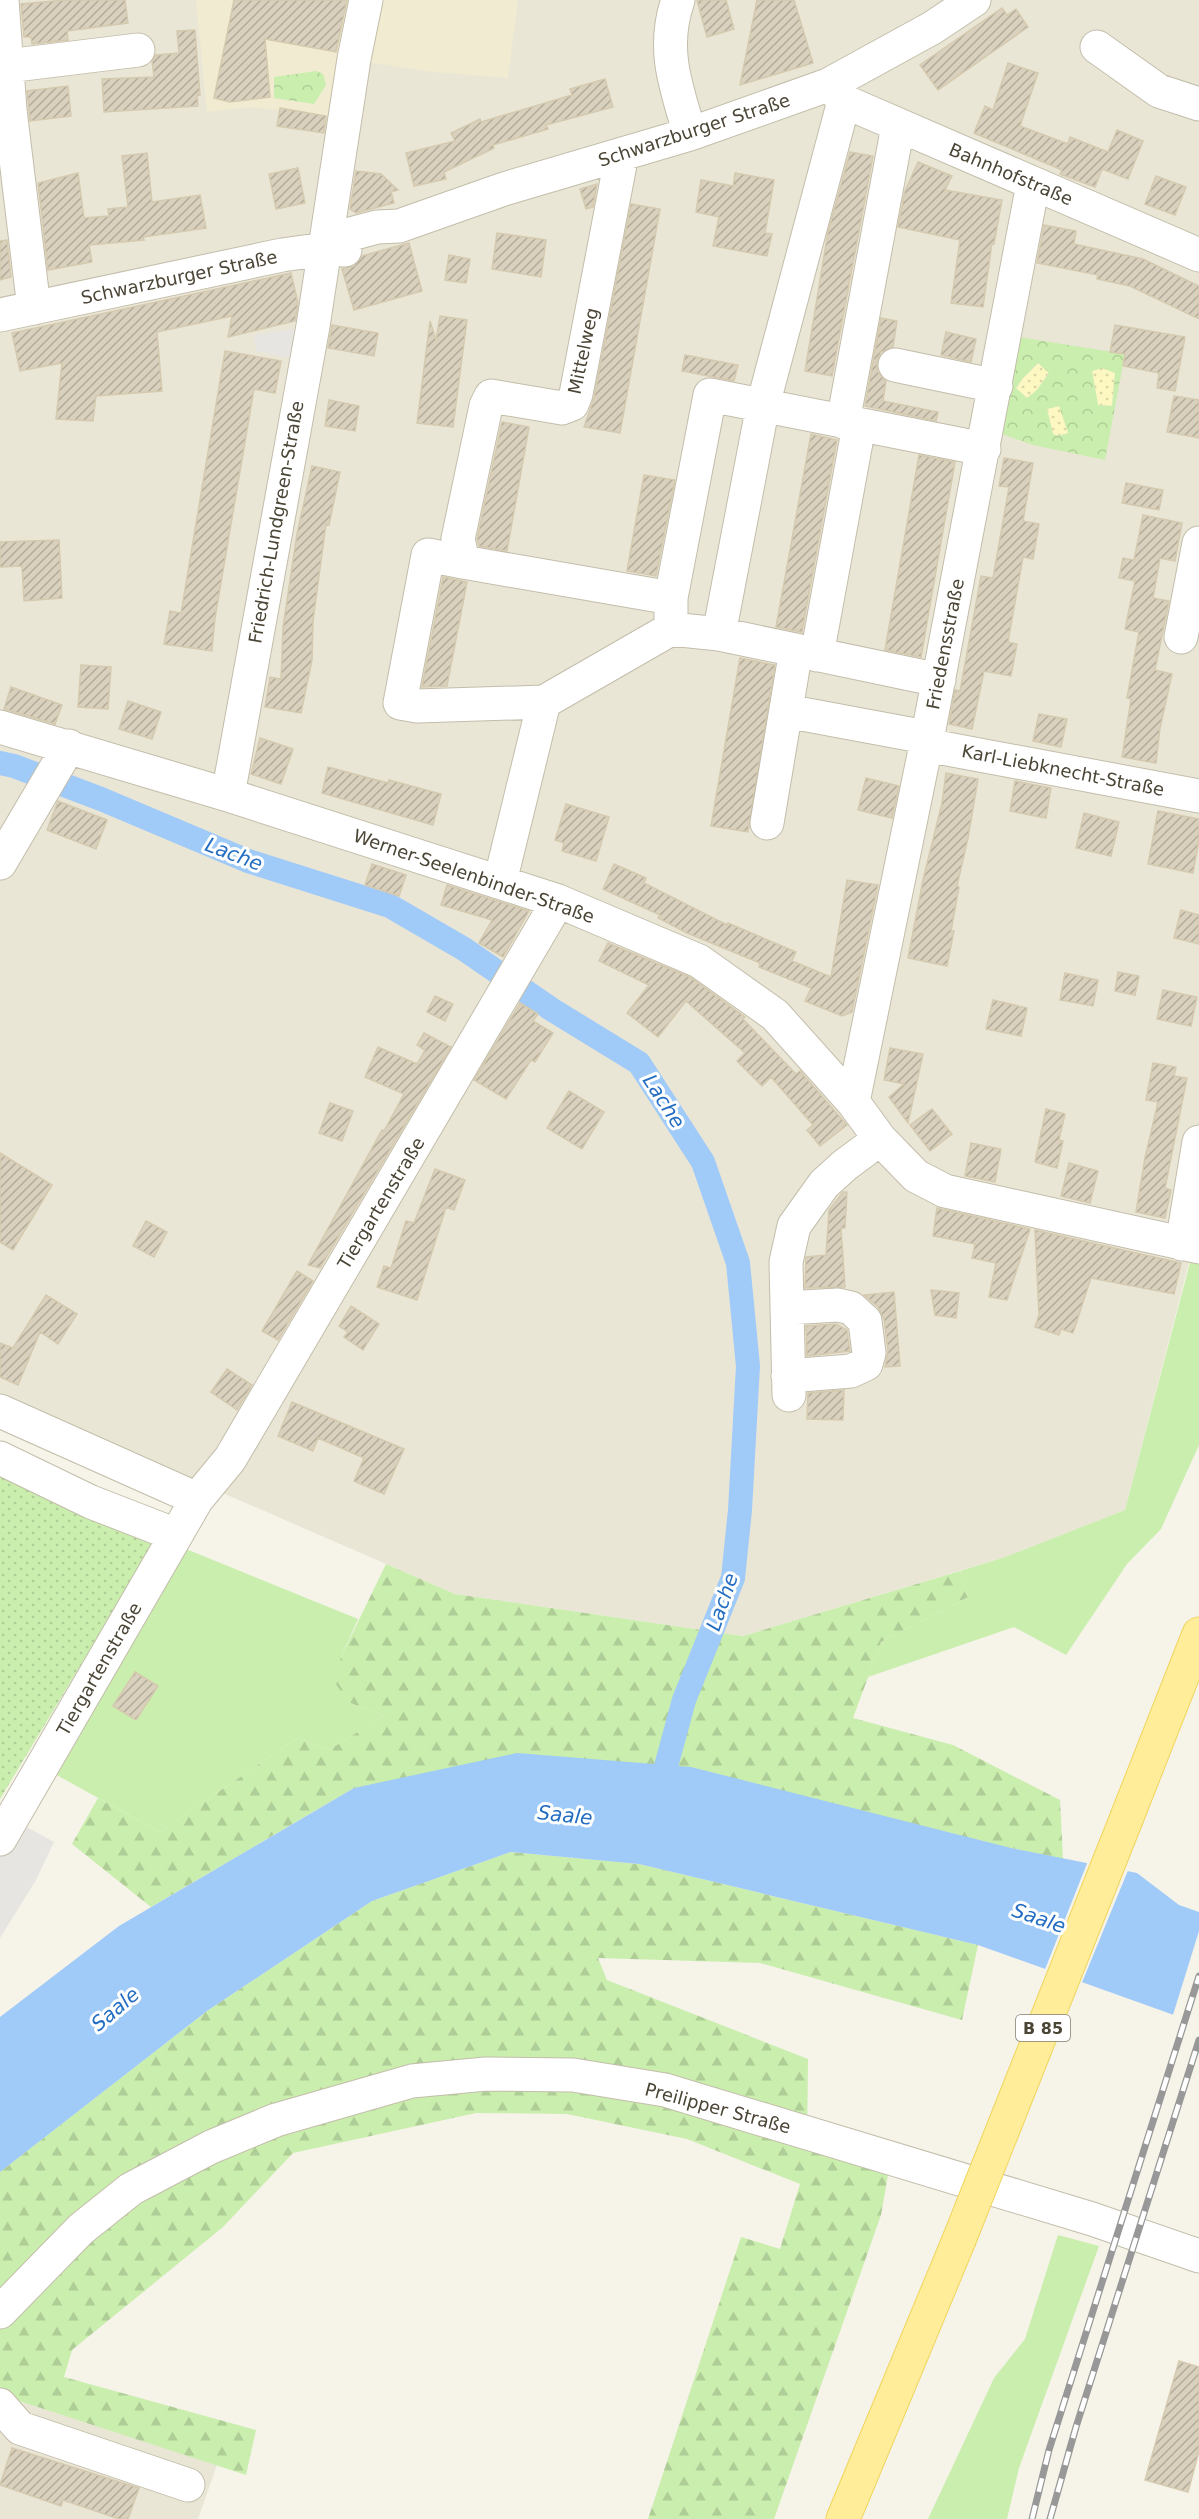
<svg xmlns="http://www.w3.org/2000/svg" width="1199" height="2519" viewBox="0 0 1199 2519" font-family="'DejaVu Sans',sans-serif">
<style>
.residential{fill:#eae6d6}
.education{fill:#f0ebd1}
.grass{fill:#caeeae}
.forest{fill:url(#forest-firs)}
.sand{fill:url(#sand-dots)}
.park{fill:url(#park-crowns);fill-rule:evenodd}
.garden{fill:url(#garden-dots)}
.parking{fill:#e7e5e1}
.water{fill:#a0caf8}
.pier{fill:#f6f3e9}
.lines{fill:none;stroke-linecap:round;stroke-linejoin:round}
.canal{stroke:#a0caf8;stroke-width:24}
.building{fill:url(#building-hatch);stroke:#d5caaf;stroke-width:1.5}
.minor-casing{stroke:#c3bdaa;stroke-width:35}
.major-casing{stroke:#f0d55c;stroke-width:35}
.minor{stroke:#fff;stroke-width:33}
.major{stroke:#ffed99;stroke-width:33}
.rail-casing{stroke:#989898;stroke-width:7}
.rail{stroke:#fff;stroke-width:4.5;stroke-dasharray:14;stroke-linecap:butt}
.major-bridge-casing{stroke:#f0d55c;stroke-width:35;stroke-linecap:butt}
.major-bridge{stroke:#ffed99;stroke-width:33}
.labels{text-anchor:middle;dominant-baseline:central;stroke-width:6;stroke-linejoin:round;paint-order:stroke}
.shield{fill:#fff;stroke:#817d72;stroke-width:1.5}
.shield-label{font-size:16px;font-weight:bold;fill:#4b4536}
.street-label{font-size:18px;fill:#4b4536;stroke:#fff}
.water-label{font-size:20px;font-style:italic;fill:#236dc3;stroke:#fff}
</style>
<defs>
<pattern id="forest-firs" width="22" height="20" patternUnits="userSpaceOnUse" patternTransform="scale(1.5)"><rect width="22" height="20" fill="#caeeae"/><path d="M5 1l3.5 6h-7zM16 11l3.5 6h-7z" fill="#afcd96"/></pattern>
<pattern id="sand-dots" width="8" height="8" patternUnits="userSpaceOnUse" patternTransform="scale(1.5)"><rect width="8" height="8" fill="#fdf7c2"/><path d="M2 2h.1M6 6h.1" fill="none" stroke="#dad5a7" stroke-width="1.8" stroke-linecap="round"/></pattern>
<pattern id="park-crowns" width="20" height="18" patternUnits="userSpaceOnUse" patternTransform="scale(1.5)"><rect width="20" height="18" fill="#caeeae"/><path d="M2 6a3 3 0 1 1 6 0M12 15a3 3 0 1 1 6 0" fill="none" stroke="#afcd96"/></pattern>
<pattern id="garden-dots" width="8" height="8" patternUnits="userSpaceOnUse" patternTransform="scale(1.5)"><rect width="8" height="8" fill="#caeeae"/><path d="M2 2h.1M6 6h.1" fill="none" stroke="#afcd96" stroke-width="1.8" stroke-linecap="round"/></pattern>
<pattern id="building-hatch" width="6" height="6" patternUnits="userSpaceOnUse" patternTransform="scale(1.5)"><rect width="6" height="6" fill="#d9d1bd"/><path d="M-1 1l2-2M0 6l6-6M5 7l2-2" fill="none" stroke="#b2ab9a"/></pattern>
</defs>
<rect width="100%" height="100%" fill="#f6f3e9"/>
<path class="residential" d="M0 0H1199V1256L1191 1255 1125 1510 1005 1557 743 1636 455 1594 0 1396Z
M0 2390 10 2398 217 2465 198 2519H0Z"/>
<path class="education" d="M196 0H518L508 78 433 72 367 62 332 117 252 107 207 112Z"/>
<path class="grass" d="M1192 1255 1199 1256V1445L1161 1529 1127 1564 1066 1655 1014 1627 868 1677 881 1642 968 1597 960 1571 1005 1557 1125 1510Z
M186 1549 358 1619 341 1657 348 1702 383 1716 329 1750 297 1738 160 1832 53 1773Z
M1058 2235 1099 2246 1019 2468 1007 2519H928L994 2378 1025 2339Z"/>
<path class="forest" d="M386 1564 455 1594 743 1636 960 1571 968 1597 881 1642 853 1718 953 1745 1060 1800 1063 1859 1011 1848 354 1788 151 1907 72 1844 98 1798 160 1832 297 1738 329 1750 383 1716 348 1702 336 1684 341 1657Z
M511 1852 639 1864 978 1945 962 2020 760 1963 598 1958 607 1980 808 2059 807 2144 888 2175 881 2215 774 2519H648L741 2237 780 2249 800 2184 687 2139 567 2114 476 2113 293 2153 223 2227 72 2350 64 2377 256 2430 246 2475 10 2398 0 2388V2172L207 2011 372 1901Z"/>
<path class="sand" d="M1039 363 1049 372 1037 390 1027 398 1016 389 1023 378Z
M1102 367 1115 373 1112 406 1098 405 1092 371Z
M1060 406 1069 433 1058 436 1053 434 1047 409Z"/>
<path class="park" d="M316 71 323 74 326 85 314 104 274 98V77Z
M1013 336 1125 354 1105 460 1033 445 999 433ZM1038 363 1049 373 1037 390 1027 398 1016 388 1023 378ZM1102 368 1115 373 1112 406 1098 405 1092 371ZM1059 406 1068 433 1058 436 1053 434 1047 409Z"/>
<path class="garden" d="M0 1468 156 1540 0 1799Z"/>
<path class="parking" d="M313 326 305 361 256 351 254 335Z
M12 1819 54 1842 36 1880 0 1938V1839Z"/>
<path class="water" d="M517 1753 691 1767 1011 1848 1137 1873 1179 1905 1199 1912V2024L978 1945 639 1864 511 1852 372 1901 207 2011 0 2172V2017L119 1926 354 1788Z"/>
<path class="pier" d="M1088 1861 1129 1868 1081 1985 1044 1972Z
M1199 1931V2027L1172 2018Z"/>
<g class="lines">
<path class="canal" d="M0 763 14 766 101 799 248 861 390 906 464 949 551 1009 639 1063 703 1162 738 1263 748 1366 740 1510 733 1578 684 1700 658 1796"/>
</g>
<path class="building" d="M65 0H125L128 23 67 31 68 40 32 44 31 37H24L21 4Z
M234 0H347L336 52 265 39 270 97 230 102 214 98Z
M697 0H726L734 29 707 37Z
M757 0H794L813 63 740 85Z
M1002 8 1007 15 1016 9 1028 27 938 90 920 65Z
M195 30 200 95 197 94 198 106 104 112 102 79 154 77 152 61 156 55 179 53 177 31Z
M1008 63 1038 73 1020 126 1068 144 1070 137 1108 152 1117 130 1143 141 1128 179 1102 169 1095 187 1060 174 1062 170 974 133 985 106 993 110Z
M605 79 613 107 546 125 548 129 493 145 494 148 444 172 446 179 414 186 406 153 455 141 451 133 480 119 481 122 572 95 570 89Z
M68 86 71 116 30 121 27 91Z
M280 108 326 116 324 133 277 126Z
M850 152 873 156 832 376 805 371 828 232Z
M147 153 152 202 200 195 206 228 143 237 144 240 89 245 92 262 48 270 38 183 78 173 84 218 109 216 108 209 128 207 122 156Z
M918 162 952 176 945 190 1002 200 994 244 992 243 983 307 951 303 960 240 898 227 905 191Z
M298 168 305 203 276 209 269 174Z
M356 171 381 174 398 190 391 192 394 203 356 213 350 209Z
M735 173 774 180 765 233 772 234 767 256 713 246 719 217 696 212 701 180 733 186Z
M1156 176 1186 187 1175 215 1145 204Z
M597 184 593 207 586 209 580 189Z
M631 204 660 209 620 433 584 427 594 398Z
M1044 225 1076 231 1074 244 1143 259 1199 286V319L1130 286 1097 279 1098 275 1037 263Z
M497 233 546 240 541 277 492 269Z
M7 240 11 277 0 280V241Z
M409 243 422 291 354 310 342 269 354 266 362 256Z
M449 255 470 259 466 283 445 280Z
M291 273 298 303 295 321 228 337 232 316 157 332 162 391 96 396 93 421 56 419 62 363 20 371 12 333Z
M440 316 467 320 453 427 417 423 430 321 436 340Z
M881 318 897 321 893 347 881 352 877 362V371L886 381 883 401 938 412 936 421 865 406Z
M332 325 378 333 374 356 328 348Z
M1115 325 1185 337 1175 391 1157 388 1159 373 1123 366 1125 354 1110 352Z
M946 332 976 339 971 362 941 355Z
M225 351 281 361 275 393 254 389 215 618 212 651 164 644 170 611 181 613Z
M685 355 738 365 734 381 682 371Z
M1174 396 1199 400V438L1167 432Z
M329 400 359 406 355 431 325 426Z
M502 422 529 427 507 551 479 546 477 539Z
M811 434 837 440 802 632 776 627Z
M919 455 955 462 921 657 885 650Z
M1004 458 1033 463 1023 521 1039 524 1033 559 1023 557 1008 642 1017 644 1011 676 984 671 972 729 949 724 955 690 960 691 981 576 993 578 1009 487 999 486Z
M312 466 340 472 329 525 326 524 313 621 312 660 301 713 265 707 270 677 281 679 283 627 297 534Z
M644 475 675 480 656 576 627 571Z
M1126 483 1163 490 1159 510 1122 503Z
M1143 515 1182 523 1175 561 1160 558 1153 598 1169 601 1155 670 1172 674 1160 728 1156 763 1122 757 1131 699 1127 698 1139 632 1125 629 1135 581 1119 578 1123 558 1134 560Z
M59 540 62 598 24 601 22 566 0 567V542Z
M443 577 467 582 447 686 422 687Z
M740 658 775 665 748 832 711 826Z
M81 665 111 667 108 709 78 707Z
M11 687 62 705 55 724 4 709Z
M128 701 161 712 152 739 119 729Z
M1039 714 1067 719 1061 747 1033 741Z
M260 738 293 749 281 784 251 774Z
M328 767 388 783 389 780 441 794 433 825 322 793Z
M946 773 978 779 968 838 957 886 959 887 951 931H954L947 966 908 958 923 880 942 803Z
M866 778 899 786 892 818 858 810Z
M1015 781 1051 788 1046 818 1010 811Z
M58 801 107 820 96 849 47 830Z
M566 804 609 817 596 861 562 851 564 843 555 840Z
M1158 811 1199 819V840L1193 873 1148 864Z
M1084 813 1119 822 1111 856 1076 848Z
M372 864 406 875 399 896 365 885Z
M614 864 646 878 644 883 727 925 728 923 796 952 792 961 831 977 847 880 878 885 852 1012 842 1016 805 1001 811 988 759 967 760 963 687 933 658 918 660 915 603 889Z
M447 885 529 911 503 957 479 943 492 920 441 905Z
M1181 910 1199 915V944L1174 938Z
M608 943 690 977 745 1017 743 1019 796 1074 800 1071 847 1125 820 1146 807 1130 813 1125 771 1077 762 1086 737 1061 745 1053 686 1001 658 1037 627 1013 649 985 599 961Z
M1118 972 1139 976 1135 995 1115 991Z
M1065 973 1098 980 1093 1006 1060 1000Z
M1163 990 1197 997 1191 1026 1157 1019Z
M435 996 453 1004 445 1021 427 1012Z
M993 1000 1027 1008 1021 1036 986 1029Z
M520 1003 538 1014 533 1021 553 1033 535 1062 531 1060 506 1099 474 1080Z
M424 1033 451 1047 320 1268 308 1265 382 1130 384 1131 404 1094 365 1077 378 1047 417 1064 425 1050 417 1045Z
M890 1048 923 1054 908 1123 889 1097 904 1084 884 1080Z
M1153 1063 1176 1067 1174 1076 1187 1078 1165 1188 1171 1190 1165 1218 1136 1212 1145 1158 1158 1102 1146 1100Z
M569 1091 604 1112 582 1149 547 1128Z
M330 1103 353 1111 342 1141 319 1133Z
M932 1109 952 1134 930 1151 910 1125Z
M1046 1109 1065 1114 1059 1140 1063 1141 1057 1168 1035 1162Z
M971 1143 1001 1149 995 1182 965 1176Z
M0 1153 52 1185 13 1250 0 1242Z
M1069 1163 1098 1171 1090 1203 1061 1196Z
M435 1169 465 1180 454 1210 446 1207 417 1300 377 1287 384 1266 391 1268 406 1221 414 1223Z
M843 1192H847L845 1228H841L845 1287 805 1288 806 1257 826 1255 829 1210Z
M937 1208 1030 1229 1007 1300 989 1297 996 1263 972 1258 975 1244 933 1236Z
M146 1221 167 1232 154 1257 133 1246Z
M1035 1230 1181 1263 1174 1294 1091 1278 1073 1333 1061 1329 1059 1335 1035 1327 1039 1315Z
M297 1271 313 1281 278 1340 262 1331Z
M931 1290 959 1293 956 1318 935 1315Z
M894 1292 900 1366 885 1367 888 1351 884 1319 878 1307 864 1295Z
M46 1295 77 1314 58 1344 40 1332 18 1385 0 1377V1343L13 1348Z
M351 1306 379 1324 363 1350 344 1337 348 1332 339 1326Z
M836 1324 847 1330 850 1351 807 1356 806 1326Z
M227 1369 252 1385 237 1410 211 1392Z
M844 1390 843 1420 807 1419 808 1393Z
M292 1402 404 1449 384 1494 354 1481 364 1458 318 1438 313 1451 278 1436Z
M135 1672 158 1686 136 1720 113 1706Z
M1179 2361 1199 2367V2451L1188 2492 1145 2480Z
M12 2448 139 2488 128 2519H119L63 2500 61 2506 0 2485Z"/>
<g class="lines">
<defs>
<path id="minor" d="M2 0 10 110 34 308
M678 0C661 49 676 87 690 134
M1097 47 1159 91 1199 104
M7 66 138 50
M830 87 848 103 1199 255
M622 154 576 394 572 404 562 408 491 396 486 406 458 539 463 562 671 598
M325 249 347 235 377 227 399 226 504 189 690 134 828 85 932 28 974 0
M0 315 282 255 325 249 345 250
M895 365 996 386
M843 422 898 126
M463 562 428 555 400 703 417 706 544 702
M671 621V598L710 395 984 449
M719 634 763 405 844 101
M1181 637 1199 543
M817 655 859 426
M786 711 915 735 926 745 1199 796
M0 727 228 795 558 901 699 961 775 1015 853 1102 880 1139 916 1176 945 1191 1199 1247
M228 795 313 326 354 59 366 0
M767 823 796 650
M0 863 69 746
M500 882 544 702 671 629 719 634 939 680
M853 1102 926 745 1033 184
M1182 1244 1199 1142
M787 1308 838 1305 851 1308 865 1321 869 1353 866 1364 851 1371 788 1376
M789 1395 786 1262 794 1226 824 1184 845 1165 880 1139
M0 1411 197 1499
M0 1458 91 1502 176 1535
M0 1839 197 1499 230 1459 558 901
M0 2312 81 2229 131 2189 211 2147 276 2120 412 2081 486 2074 573 2075 665 2090 1092 2219 1199 2256
M0 2405 20 2428 188 2485"/>
<path id="major" d="M1127 1817 1199 1634
M843 2519 959 2240"/>
</defs>
<use href="#minor" class="minor-casing"/>
<use href="#major" class="major-casing"/>
<use href="#minor" class="minor"/>
<use href="#major" class="major"/>
<defs>
<path id="rail" d="M1032 2519 1049 2450 1199 1976
M1050 2519 1076 2427 1199 2040"/>
</defs>
<use href="#rail" class="rail-casing"/>
<use href="#rail" class="rail"/>
<defs>
<path id="major-bridge" d="M959 2240 1127 1817"/>
</defs>
<use href="#major-bridge" class="major-bridge-casing"/>
<use href="#major-bridge" class="major-bridge"/>
</g>
<g class="labels">
<rect class="shield" x="1016" y="2015" width="54" height="26" rx="4.5"/>
<g class="shield-label">
<text x="1043" y="2028">B 85</text>
</g>
<g class="street-label">
<text transform="translate(694 130) rotate(-18)">Schwarzburger Straße</text>
<text transform="translate(1011 174) rotate(23)">Bahnhofstraße</text>
<text transform="translate(179 277) rotate(-12)">Schwarzburger Straße</text>
<text transform="translate(583 351) rotate(-78)">Mittelweg</text>
<text transform="translate(276 522) rotate(-80)">Friedrich-Lundgreen-Straße</text>
<text transform="translate(945 644) rotate(-79)">Friedensstraße</text>
<text transform="translate(1063 770) rotate(11)">Karl-Liebknecht-Straße</text>
<text transform="translate(474 876) rotate(19)">Werner-Seelenbinder-Straße</text>
<text transform="translate(381 1203) rotate(-59)">Tiergartenstraße</text>
<text transform="translate(99 1669) rotate(-60)">Tiergartenstraße</text>
<text transform="translate(718 2108) rotate(15)">Preilipper Straße</text>
</g>
<g class="water-label">
<text transform="translate(234 854) rotate(21)">Lache</text>
<text transform="translate(664 1101) rotate(57)">Lache</text>
<text transform="translate(722 1602) rotate(-71)">Lache</text>
<text transform="translate(565 1815) rotate(6)">Saale</text>
<text transform="translate(1039 1918) rotate(19)">Saale</text>
<text transform="translate(115 2009) rotate(-40)">Saale</text>
</g>
</g>
</svg>
